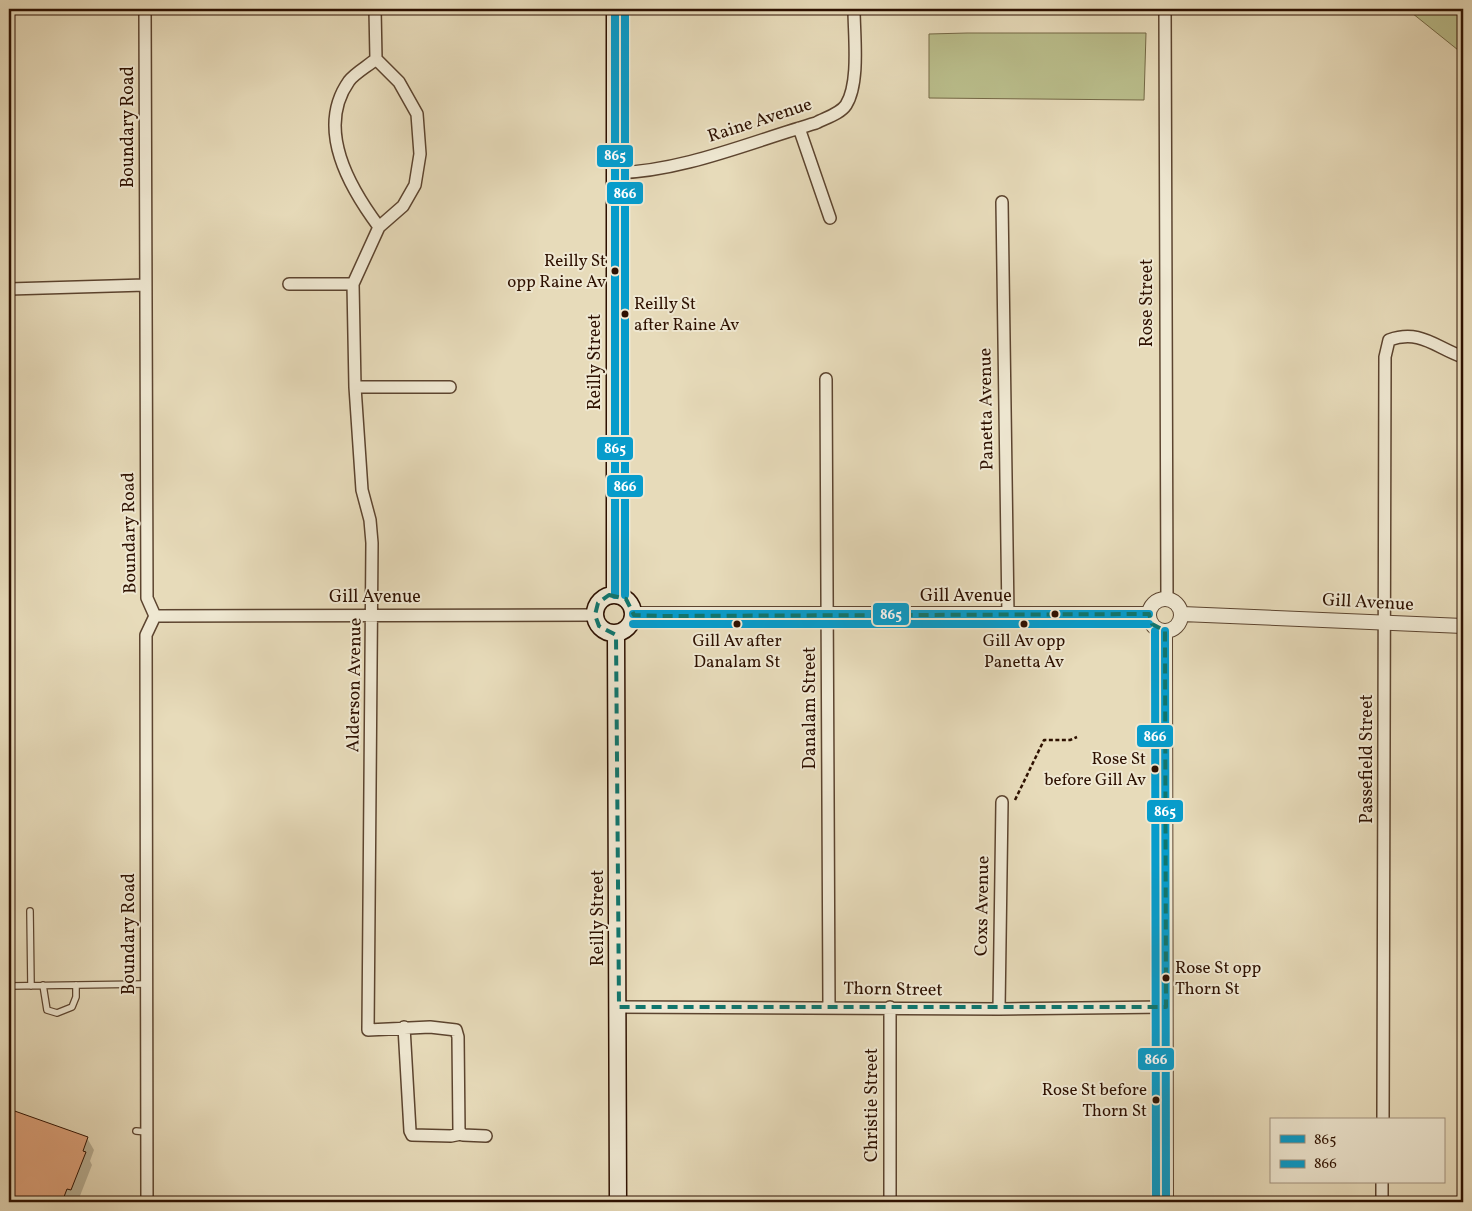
<svg xmlns="http://www.w3.org/2000/svg" width="1472" height="1211" viewBox="0 0 1472 1211" font-family="Vollkorn,serif">
<style>
.green{fill:#babe8c;stroke:#746846}
.shadow{fill:#0003}
.building{fill:#dfa37c;stroke:#2e1101}
.lines{fill:none;stroke-linecap:round;stroke-linejoin:round}
.service-casing{stroke:#5c442f;stroke-width:8}
.minor-casing{stroke:#5c442f;stroke-width:14}
.tertiary-casing{stroke:#5c442f;stroke-width:16}
.secondary-casing{stroke:#2e1101;stroke-width:19}
.path{stroke:#2e1101;stroke-width:2.5;stroke-dasharray:4 2.5;stroke-linecap:butt}
.service{stroke:#efe8d2;stroke-width:5.5}
.minor{stroke:#efe8d2;stroke-width:11}
.tertiary{stroke:#efe8d2;stroke-width:14}
.secondary{stroke:#efe8d2;stroke-width:16}
.bus-1-casing{stroke:#efe8d2;stroke-width:11}
.bus-2-casing{stroke:#efe8d2;stroke-width:11}
.bus-1{stroke:#079ccb;stroke-width:8}
.bus-2{stroke:#079ccb;stroke-width:8}
.marked{fill:none;stroke:#0f766e;stroke-width:4;stroke-dasharray:10 6;stroke-linejoin:round}
.bus-dot{fill:#2e1101;stroke:#efe8d2;stroke-width:2}
.labels{text-anchor:middle;dominant-baseline:central;stroke-width:4;stroke-linejoin:round;paint-order:stroke}
.bus-label{font-size:17px;fill:#2e1101;stroke:#efe8d2;text-anchor:end}
.street-label{font-size:18px;fill:#2e1101;stroke:#efe8d2}
.line-badge{stroke:#efe8d2;stroke-width:2}
.badge-label{font-size:14px;text-anchor:middle;font-weight:bold;fill:#fff}
</style>
<rect width="100%" height="100%" fill="#e7dbba"/>
<filter id="stains"><feTurbulence type="fractalNoise" baseFrequency=".004" numOctaves="4"/><feColorMatrix values="0 0 0 0 .2 0 0 0 0 .09 0 0 0 0 .02 0 0 0 .5 -.17"/></filter>
<radialGradient id="worn" r=".72"><stop offset=".6" stop-color="#630" stop-opacity="0"/><stop offset="1" stop-color="#630" stop-opacity=".3"/></radialGradient>
<path class="green" d="M1407 9H1463V54Z
M967 33H1146L1144 100 929 98V34Z"/>
<path class="shadow" d="M9 1111 87 1138 94 1150 90 1161 92 1165 78 1201 9 1202Z"/>
<path class="building" d="M9 1109 88 1137 83 1151 86 1152 71 1190 67 1189 62 1202H9Z"/>
<g class="lines">
<defs>
<path id="service" d="M30 911 31 986
M43 985 47 1010 57 1013 72 1007 76 997V985
M9 986 146 984
M136 1131 147 1132"/>
<path id="minor" d="M145 9 147 598 155 616 146 635 147 1202
M375 9 376 59 399 82 417 114 420 154 415 185 403 206 379 227 353 284 355 387 362 490 370 520 372 543 368 1030 430 1027 456 1030 458 1037 459 1131 463 1135 486 1136
M1165 9 1167 598
M376 59C368 66 355 73 349 81 315 129 350 188 379 227
M799 128 830 218
M616 173C684 171 750 142 816 123 825 118 840 114 846 105 860 83 854 35 854 9
M1002 202 1008 615
M289 284H353
M9 289 145 285
M826 379 829 1007
M355 387H450
M155 616 595 615
M619 1007 999 1009 1166 1007
M890 1007V1202
M999 1009 1002 802
M404 1027 410 1131 412 1135 451 1136 461 1134
M1383 1120 1385 357 1389 340C1420 329 1435 347 1463 357
M1382 1202V1182"/>
<path id="tertiary" d="M1149 615a16 16 0 1 1 32 0a16 16 0 1 1-32 0Z
M633 614H1149
M1182 614 1463 626
M1165 631 1166 1202"/>
<path id="secondary" d="M615 595V9
M595 614a19 19 0 1 1 38 0a19 19 0 1 1-38 0Z
M616 633 618 1202"/>
</defs>
<use href="#service" class="service-casing"/>
<use href="#minor" class="minor-casing"/>
<use href="#tertiary" class="tertiary-casing"/>
<use href="#secondary" class="secondary-casing"/>
<path class="path" d="M1015 800 1044 740H1070L1077 737"/>
<use href="#service" class="service"/>
<use href="#minor" class="minor"/>
<use href="#tertiary" class="tertiary"/>
<use href="#secondary" class="secondary"/>
<defs>
<path id="bus-1" d="M615 9V595
M633 614H1149
M1165 631 1166 1202"/>
<path id="bus-2" d="M625 9V595
M633 624H1149
M1155 631 1156 1202"/>
</defs>
<use href="#bus-1" class="bus-1-casing"/>
<use href="#bus-2" class="bus-2-casing"/>
<use href="#bus-1" class="bus-1"/>
<use href="#bus-2" class="bus-2"/>
</g>
<path class="marked" d="M609 595 626 599 634 615 660 616 1149 614 1152 624 1165 631 1166 1007H619L616 635 599 626 595 615 598 603Z"/>
<g class="bus-dot">
<circle cx="615" cy="271" r="4.5"/>
<circle cx="625" cy="314" r="4.5"/>
<circle cx="1055" cy="614" r="4.5"/>
<circle cx="737" cy="624" r="4.5"/>
<circle cx="1024" cy="624" r="4.5"/>
<circle cx="1155" cy="769" r="4.5"/>
<circle cx="1166" cy="978" r="4.5"/>
<circle cx="1156" cy="1100" r="4.5"/>
</g>
<g class="labels">
<g class="bus-label">
<text x="606" y="261">Reilly St<tspan x="606" dy="21">opp Raine Av</tspan></text>
<text x="634" y="304" text-anchor="start">Reilly St<tspan x="634" dy="21">after Raine Av</tspan></text>
<text x="737" y="641" text-anchor="middle">Gill Av after<tspan x="737" dy="21">Danalam St</tspan></text>
<text x="1024" y="641" text-anchor="middle">Gill Av opp<tspan x="1024" dy="21">Panetta Av</tspan></text>
<text x="1146" y="759">Rose St<tspan x="1146" dy="21">before Gill Av</tspan></text>
<text x="1175" y="968" text-anchor="start">Rose St opp<tspan x="1175" dy="21">Thorn St</tspan></text>
<text x="1147" y="1090">Rose St before<tspan x="1147" dy="21">Thorn St</tspan></text>
</g>
<g class="street-label">
<text transform="translate(760 121) rotate(-18)">Raine Avenue</text>
<text transform="translate(128 127) rotate(-90)">Boundary Road</text>
<text transform="translate(1147 303) rotate(-90)">Rose Street</text>
<text transform="translate(595 362) rotate(-90)">Reilly Street</text>
<text transform="translate(987 409) rotate(-91)">Panetta Avenue</text>
<text transform="translate(130 533) rotate(-91)">Boundary Road</text>
<text x="966" y="596">Gill Avenue</text>
<text x="375" y="597">Gill Avenue</text>
<text transform="translate(1368 603) rotate(3)">Gill Avenue</text>
<text transform="translate(355 685) rotate(-89)">Alderson Avenue</text>
<text transform="translate(810 708) rotate(-90)">Danalam Street</text>
<text transform="translate(1367 759) rotate(-90)">Passefield Street</text>
<text transform="translate(983 906) rotate(-89)">Coxs Avenue</text>
<text transform="translate(598 918) rotate(-90)">Reilly Street</text>
<text transform="translate(129 934) rotate(-90)">Boundary Road</text>
<text transform="translate(893 990) rotate(1)">Thorn Street</text>
<text transform="translate(872 1105) rotate(-90)">Christie Street</text>
</g>
</g>
<g class="line-badge">
<rect x="596" y="144" width="38" height="24" rx="5" fill="#079ccb"/>
<rect x="606" y="181" width="38" height="24" rx="5" fill="#079ccb"/>
<rect x="596" y="436" width="38" height="25" rx="5" fill="#079ccb"/>
<rect x="606" y="474" width="38" height="24" rx="5" fill="#079ccb"/>
<rect x="872" y="602" width="38" height="24" rx="5" fill="#079ccb"/>
<rect x="1136" y="724" width="38" height="24" rx="5" fill="#079ccb"/>
<rect x="1146" y="799" width="38" height="24" rx="5" fill="#079ccb"/>
<rect x="1137" y="1047" width="38" height="24" rx="5" fill="#079ccb"/>
</g>
<g class="badge-label">
<text x="615" y="160">865</text>
<text x="625" y="198">866</text>
<text x="615" y="453">865</text>
<text x="625" y="491">866</text>
<text x="891" y="619">865</text>
<text x="1155" y="741">866</text>
<text x="1165" y="816">865</text>
<text x="1156" y="1064">866</text>
</g>
<rect width="1472" height="1211" fill="none" stroke="#e7dbba" stroke-width="30"/>
<rect x="10" y="10" width="1452" height="1191" fill="none" stroke="#2e1101" stroke-width="2.5"/>
<rect x="15" y="15" width="1442" height="1181" fill="none" stroke="#2e1101"/>
<rect x="1270" y="1118" width="175" height="65" fill="#efe8d2" stroke="#a2927e"/>
<rect x="1280" y="1135" width="25" height="8" fill="#079ccb" stroke="#a2927e"/>
<text x="1314" y="1144" font-size="15" fill="#2e1101">865</text>
<rect x="1280" y="1160" width="25" height="8" fill="#079ccb" stroke="#a2927e"/>
<text x="1314" y="1168" font-size="15" fill="#2e1101">866</text>
<rect width="100%" height="100%" filter="url(#stains)"/>
<rect width="100%" height="100%" fill="url(#worn)"/>
</svg>
